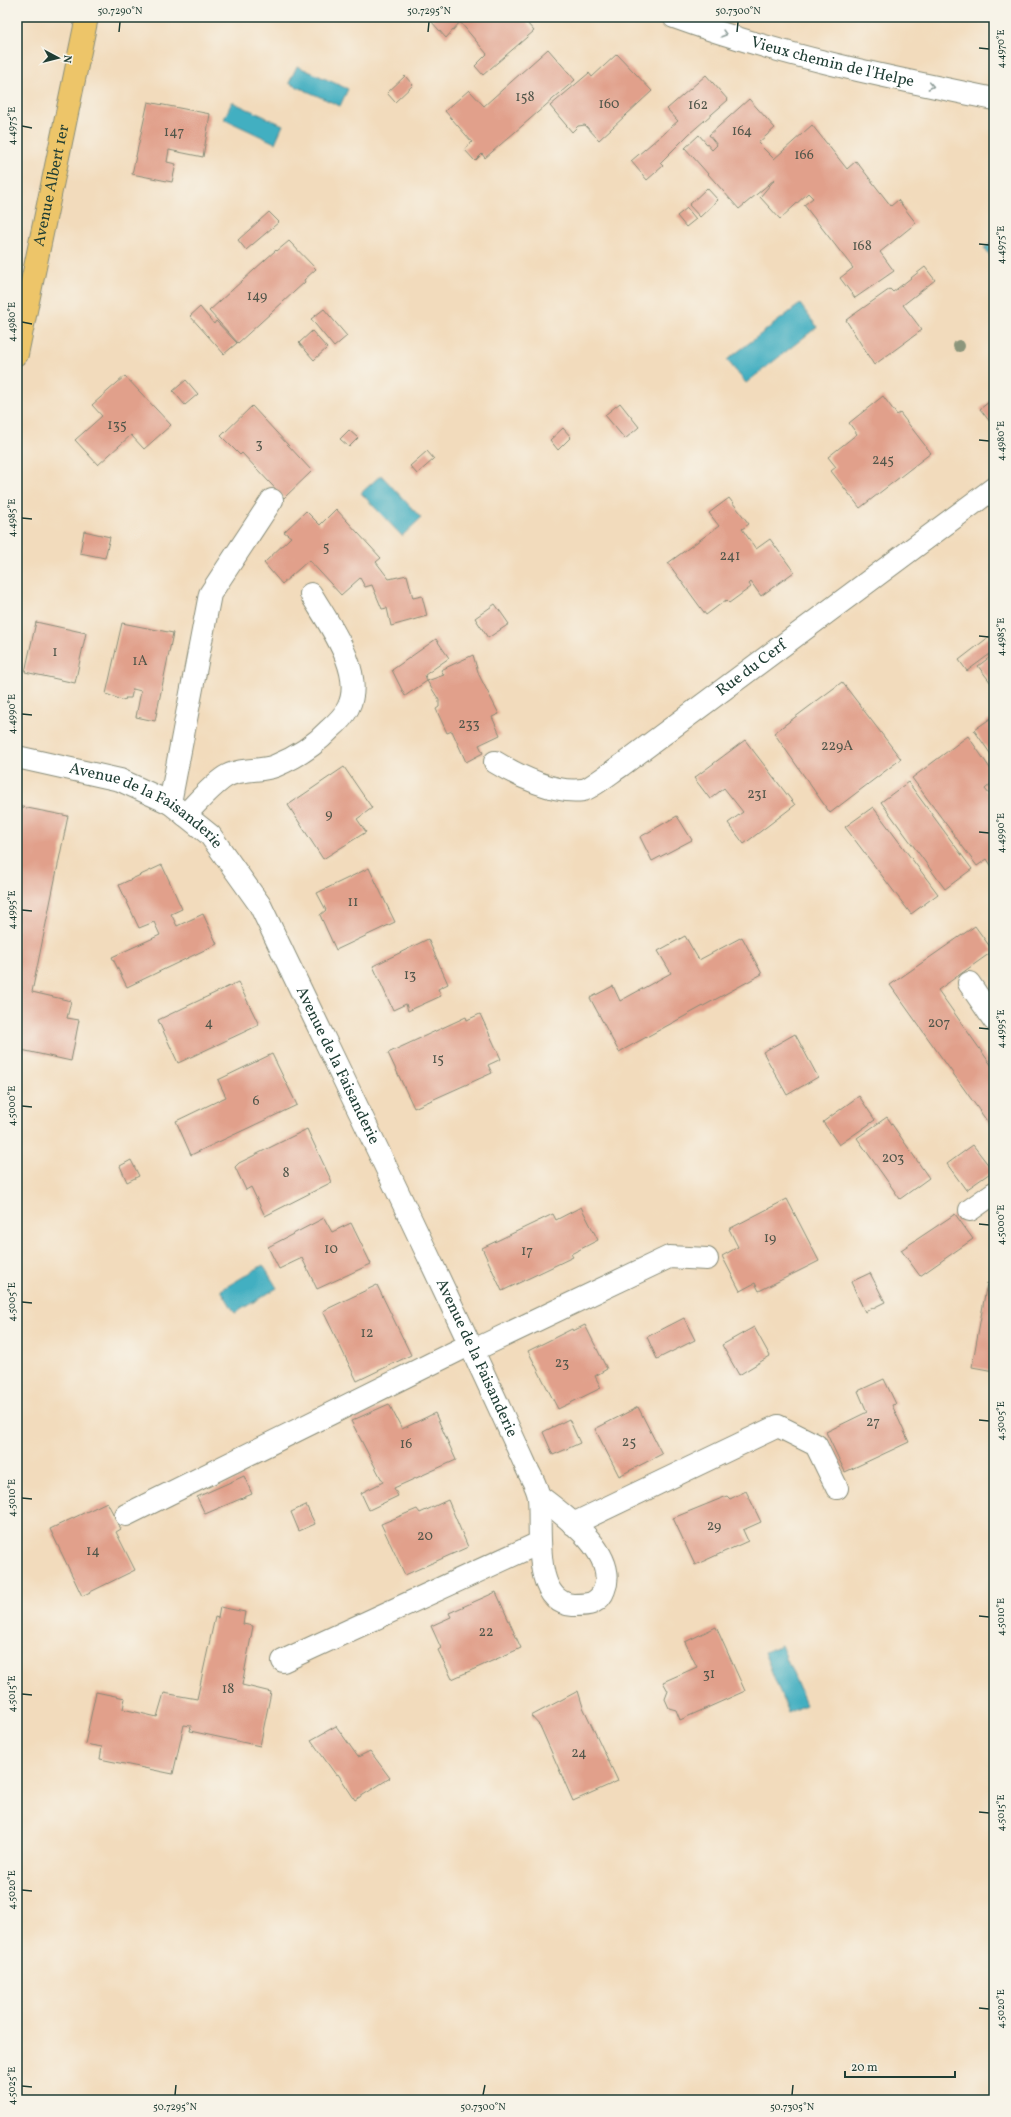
<svg xmlns="http://www.w3.org/2000/svg" width="1011" height="2117" viewBox="0 0 1011 2117" font-family="Vollkorn,serif">
<style>
.water{fill:#43afc1;stroke:#31767a}
.building{fill:#e1a08b}
.lines{fill:none;stroke-linecap:round;stroke-linejoin:round}
.minor-casing{stroke:#888c78;stroke-width:24}
.major-casing{stroke:#888c78;stroke-width:24}
.minor{stroke:#fff;stroke-width:22}
.major{stroke:#edc569;stroke-width:22}
.tree{fill:#8c967b}
.oneway{stroke:#8f9e9a}
.ticks{fill:none;stroke:#1f3d34;stroke-width:1.5}
.labels{text-anchor:middle;dominant-baseline:central;stroke-width:3;stroke-linejoin:round;paint-order:stroke}
.number-label{font-size:14px;fill:#50564a}
.street-label{font-size:16px;fill:#1f3d34;stroke:#f7f3e8}
.neatline{fill:none;stroke:#1f3d34;stroke-width:1.5}
.ticks-label{font-size:10px;text-anchor:middle;fill:#1f3d34}
</style>
<rect width="100%" height="100%" fill="#f7f3e8"/>
<filter id="ink" filterUnits="userSpaceOnUse"><feTurbulence type="fractalNoise" baseFrequency=".025" numOctaves="2"/><feDisplacementMap in="SourceGraphic" scale="8" xChannelSelector="R" yChannelSelector="G"/><feConvolveMatrix kernelMatrix="1 2 1 2 8 2 1 2 1" color-interpolation-filters="sRGB"/></filter>
<filter id="wash" filterUnits="userSpaceOnUse"><feTurbulence type="fractalNoise" baseFrequency=".012" numOctaves="4" result="noise"/><feDisplacementMap in="SourceGraphic" scale="16" xChannelSelector="R" yChannelSelector="G"/><feGaussianBlur stdDeviation="0.9" result="paint"/><feColorMatrix in="noise" values="0 0 0 0 0 0 0 0 0 0 0 0 0 0 0 0 0 1.4 0 .05"/><feComposite in="paint" operator="in"/></filter>
<g filter="url(#wash)">
<rect width="100%" height="100%" fill="#f2dbbc"/>
<path class="water" d="M297 66 348 89 340 106 289 83Z
M232 102 283 125 275 143 224 119Z
M994 241V261L984 248Z
M800 304 817 327 746 383 727 360Z
M381 475 421 518 402 536 361 493Z
M263 1265 277 1288 235 1313 221 1290Z
M781 1645 806 1705 788 1713 764 1652Z"/>
<g id="blocks">
<path class="building" d="M435 17H522L534 31 483 75 475 66 487 54 460 22 446 38 431 21Z
M548 49 575 80 485 158 482 154 475 161 464 149 472 142 445 111 469 90 484 106Z
M617 54 652 91 599 140 585 125 578 126 572 132 550 106 589 73 592 77Z
M706 75 728 100 689 134 660 163 663 166 647 180 631 161 678 121 667 109Z
M405 76 413 85 395 102 387 93Z
M749 99 775 128 758 143 774 159 812 125 847 169 856 161 891 206 898 200 916 223 880 252 894 271 855 298 840 278 853 268 804 205 813 198 808 193 780 219 760 197 775 179 739 209 685 148 699 135 712 150 717 145 709 135Z
M148 102 210 114 203 157 169 150 167 162 176 164 172 182 132 174Z
M707 188 718 200 700 217 689 205Z
M687 208 696 219 686 227 677 216Z
M269 212 279 222 246 250 238 240Z
M289 241 316 269 304 280 305 282 238 343 209 311 276 250 277 251Z
M925 267 935 280 903 305 922 330 874 365 846 320 890 289 893 292Z
M200 307 214 324 216 321 237 343 224 354 190 316Z
M324 309 347 336 334 347 311 319Z
M312 331 327 348 314 360 299 343Z
M125 376 171 425 144 449 131 435 98 465 75 440 102 416 92 405Z
M186 380 198 394 185 405 173 391Z
M883 396 897 415 900 413 931 453 860 508 831 471 836 467 828 457 857 434 849 423Z
M994 398V427L980 409Z
M620 403 639 427 625 439 605 415Z
M252 406 312 471 284 498 242 453 240 455 221 436Z
M563 428 571 437 558 450 550 440Z
M349 430 358 438 349 447 340 439Z
M427 451 434 459 417 474 410 466Z
M729 498 749 524 742 529 756 549 770 539 794 572 761 596 751 582 749 584 751 587 729 603 726 600 706 615 668 563 719 526 709 513Z
M336 509 381 558 376 562 389 579 407 575 413 598 422 596 427 616 391 626 387 608 382 609 372 585 365 587 360 578 341 595 309 560 282 584 264 563 291 537 284 532 306 511 320 525Z
M84 531 110 537 105 558 80 553Z
M495 604 509 624 488 638 475 618Z
M36 622 86 633 75 683 25 672Z
M122 623 173 633 155 721 136 717 141 691 133 689 131 698H125L126 699 122 700 106 694Z
M994 633V651L967 671 959 660Z
M436 639 449 658 425 675 427 681 405 696 392 670Z
M994 654V687L978 666Z
M473 655 479 675 499 714 492 717 500 735 479 745 483 753 466 762 452 731 447 733 436 709 439 707V700L427 681 444 675 441 670Z
M842 682 901 759 830 813 774 733Z
M994 716V759L974 730Z
M968 736 994 774V781L985 789 994 800V870L987 859 977 866 912 778Z
M745 740 795 805 744 844 728 823 743 812 724 788 710 799 694 778Z
M344 767 372 808 357 819 366 832 323 859 288 805Z
M908 782 972 869 945 889 881 802Z
M17 806 68 816 32 992 71 1001 67 1018 79 1020 71 1061 17 1049Z
M873 807 938 894 911 914 845 827Z
M677 816 692 840 652 861 640 837Z
M162 865 182 909 171 914 177 926 203 914 217 944 127 987 112 957 160 935 154 922 139 928 119 885Z
M369 868 395 922 336 950 320 915 326 910 317 893Z
M975 926 993 951 938 990 994 1069V1131L890 985Z
M685 936 699 960 742 937 762 974 619 1052 590 998 613 986 620 1001 671 973 658 951Z
M428 939 448 984 438 989 441 996 408 1011 406 1004 393 1010 373 966Z
M238 982 259 1025 178 1063 158 1020Z
M480 1014 501 1059 488 1065 492 1073 414 1108 388 1053 466 1017 467 1020Z
M795 1034 818 1077 787 1095 763 1052Z
M272 1054 297 1105 191 1155 176 1121 226 1097 218 1080Z
M859 1096 875 1120 839 1145 823 1122Z
M887 1117 929 1178 900 1199 857 1138Z
M307 1129 332 1182 265 1216 251 1187 246 1190 235 1167 239 1163Z
M973 1145 993 1171 966 1190 947 1164Z
M131 1160 139 1176 127 1182 120 1166Z
M787 1199 819 1261 759 1291 755 1283 740 1291 722 1256 738 1247 729 1229Z
M581 1207 598 1240 571 1254 573 1257 502 1291 482 1248 553 1214 556 1220Z
M955 1214 973 1239 920 1276 901 1250Z
M324 1218 332 1232 351 1223 371 1264 317 1289 302 1258 279 1269 268 1247Z
M870 1273 885 1302 865 1312 851 1282Z
M987 1283 994 1285V1371L972 1367Z
M377 1285 411 1355 357 1381 323 1311Z
M684 1318 695 1340 657 1359 647 1337Z
M585 1325 607 1369 595 1376 601 1388 558 1409 528 1351 572 1329 573 1331Z
M754 1327 770 1356 739 1375 722 1345Z
M884 1379 896 1404 892 1405 909 1442 845 1472 826 1432 867 1412 858 1391Z
M389 1404 402 1429 435 1413 456 1460 394 1488 398 1496 369 1510 361 1493 383 1482 351 1421Z
M638 1407 662 1454 619 1476 595 1429Z
M569 1419 580 1443 553 1455 543 1432Z
M244 1476 252 1494 205 1514 197 1497Z
M746 1491 761 1522 743 1530 748 1541 695 1565 673 1518 727 1496 730 1499Z
M448 1500 468 1547 405 1575 381 1524 417 1509 420 1513Z
M107 1502 121 1529 116 1532 135 1570 82 1596 50 1529Z
M306 1505 315 1524 299 1531 291 1512Z
M496 1592 521 1648 452 1679 438 1650 441 1648 431 1626 451 1617 449 1613Z
M220 1607 245 1612 243 1624 253 1626 242 1685 271 1692 260 1746 190 1731 191 1726 184 1725 173 1774 100 1759 102 1747 85 1744 96 1692 125 1698 123 1709 157 1717 164 1693 197 1699 215 1617 218 1618Z
M716 1627 745 1691 680 1720 676 1710 669 1708 665 1699 668 1691 663 1682 697 1667 685 1642Z
M578 1691 583 1707 618 1781 573 1801 540 1726 531 1716Z
M336 1726 358 1757 370 1751 390 1778 355 1800 338 1774 336 1775 311 1740Z"/>
</g>
</g>
<g filter="url(#ink)">
<use href="#blocks" fill-opacity="0" stroke="#888c78" stroke-width="1"/>
<g class="lines">
<defs>
<g id="minor">
<path id="s1" d="M674 17C778 55 886 77 994 99"/>
<path id="s2" d="M17 757 120 780 170 803 210 835 260 905C349 1091 440 1276 525 1464 529 1474 538 1487 539 1498 542 1527 531 1602 573 1605 578 1605 587 1605 592 1603 598 1600 602 1596 604 1590 619 1554 564 1515 539 1496"/>
<path id="s3" d="M495 762C518 776 555 794 583 790 590 789 614 770 622 765L994 488"/>
<path d="M170 803 210 594 272 500"/>
<path d="M185 815C198 802 210 787 225 777 238 768 260 772 275 766 297 757 314 746 330 729 337 723 344 716 348 708 366 673 328 623 311 594"/>
<path d="M969 983 994 1020"/>
<path d="M970 1210 994 1193"/>
<path d="M474 1350 669 1257 707 1259"/>
<path d="M126 1515 471 1344"/>
<path d="M573 1524 778 1426 816 1445 837 1488"/>
<path d="M283 1661 539 1543"/>
</g>
<g id="major">
<path id="s4" d="M17 354 87 17"/>
</g>
</defs>
<use href="#minor" class="minor-casing"/>
<use href="#major" class="major-casing"/>
<use href="#minor" class="minor"/>
<use href="#major" class="major"/>
</g>
<circle class="tree" cx="959" cy="346" r="6"/>
<defs><path id="oneway-chevron" d="M-2-3.5L2.5 0L-2 3.5" fill="none" stroke-width="1.6" stroke-linecap="round" stroke-linejoin="round"/></defs>
<g class="oneway">
<use href="#oneway-chevron" transform="translate(724 34) rotate(16)"/>
<use href="#oneway-chevron" transform="translate(931 86) rotate(11)"/>
</g>
</g>
<path class="ticks" d="M119 32 120 22M428 32 429 22M737 32 738 22M979 48 989 49M22 126 32 128M979 244 989 245M22 322 32 324M979 440 989 441M22 518 32 519M979 636 989 637M22 714 32 715M979 832 989 833M22 910 32 911M979 1028 989 1029M22 1106 32 1107M979 1224 989 1225M22 1302 32 1303M979 1420 989 1421M22 1498 32 1499M979 1616 989 1617M22 1694 32 1695M979 1812 989 1813M22 1890 32 1891M979 2008 989 2009M22 2086 32 2087M175 2095 176 2085M483 2095 485 2085M792 2095 793 2085"/>
<g class="labels">
<g class="number-label">
<text x="525" y="97">158</text>
<text x="609" y="104">160</text>
<text x="698" y="105">162</text>
<text x="742" y="131">164</text>
<text x="174" y="132">147</text>
<text x="804" y="155">166</text>
<text x="862" y="246">168</text>
<text x="257" y="296">149</text>
<text x="117" y="425">135</text>
<text x="259" y="444">3</text>
<text x="883" y="460">245</text>
<text x="326" y="547">5</text>
<text x="730" y="556">241</text>
<text x="55" y="652">1</text>
<text x="140" y="661">1A</text>
<text x="469" y="724">233</text>
<text x="837" y="746">229A</text>
<text x="757" y="794">231</text>
<text x="329" y="814">9</text>
<text x="353" y="902">11</text>
<text x="410" y="975">13</text>
<text x="209" y="1023">4</text>
<text x="939" y="1023">207</text>
<text x="438" y="1059">15</text>
<text x="256" y="1101">6</text>
<text x="893" y="1158">203</text>
<text x="286" y="1173">8</text>
<text x="770" y="1238">19</text>
<text x="331" y="1249">10</text>
<text x="527" y="1251">17</text>
<text x="367" y="1333">12</text>
<text x="562" y="1363">23</text>
<text x="873" y="1422">27</text>
<text x="629" y="1442">25</text>
<text x="406" y="1444">16</text>
<text x="714" y="1526">29</text>
<text x="425" y="1536">20</text>
<text x="93" y="1551">14</text>
<text x="486" y="1632">22</text>
<text x="709" y="1674">31</text>
<text x="228" y="1689">18</text>
<text x="579" y="1753">24</text>
</g>
<g class="street-label">
<text stroke="none"><textPath href="#s1" startOffset="165">Vieux chemin de l'Helpe</textPath></text>
<text stroke="none"><textPath href="#s4" startOffset="172">Avenue Albert 1er</textPath></text>
<text stroke="none"><textPath href="#s3" startOffset="302">Rue du Cerf</textPath></text>
<text stroke="none"><textPath href="#s2" startOffset="140">Avenue de la Faisanderie</textPath></text>
<text stroke="none"><textPath href="#s2" startOffset="476">Avenue de la Faisanderie</textPath></text>
<text stroke="none"><textPath href="#s2" startOffset="800">Avenue de la Faisanderie</textPath></text>
</g>
</g>
<rect width="1011" height="2117" fill="none" stroke="#f7f3e8" stroke-width="44"/>
<g transform="translate(58 58) rotate(97)" stroke="#f7f3e8" stroke-width="3" paint-order="stroke">
<path d="M0-3L7 15L0 10L-7 15Z" fill="#1f3d34"/>
<text y="-6" font-size="11" font-weight="bold" text-anchor="middle" fill="#1f3d34">N</text>
</g>
<path d="M845 2071v6h110v-6" fill="none" stroke="#1f3d34" stroke-width="2"/>
<text x="851" y="2071" font-size="12" fill="#1f3d34" stroke="#f7f3e8" stroke-width="3" paint-order="stroke">20 m</text>
<rect x="22" y="22" width="967" height="2073" class="neatline"/>
<g class="ticks-label">
<text x="120" y="14">50.7290°N</text>
<text x="429" y="14">50.7295°N</text>
<text x="738" y="14">50.7300°N</text>
<text transform="translate(1000 49) rotate(-90)" y="4">4.4970°E</text>
<text transform="translate(11 126) rotate(-90)" y="4">4.4975°E</text>
<text transform="translate(1000 245) rotate(-90)" y="4">4.4975°E</text>
<text transform="translate(11 322) rotate(-90)" y="4">4.4980°E</text>
<text transform="translate(1000 441) rotate(-90)" y="4">4.4980°E</text>
<text transform="translate(11 518) rotate(-90)" y="4">4.4985°E</text>
<text transform="translate(1000 637) rotate(-90)" y="4">4.4985°E</text>
<text transform="translate(11 714) rotate(-90)" y="4">4.4990°E</text>
<text transform="translate(1000 833) rotate(-90)" y="4">4.4990°E</text>
<text transform="translate(11 910) rotate(-90)" y="4">4.4995°E</text>
<text transform="translate(1000 1029) rotate(-90)" y="4">4.4995°E</text>
<text transform="translate(11 1106) rotate(-90)" y="4">4.5000°E</text>
<text transform="translate(1000 1225) rotate(-90)" y="4">4.5000°E</text>
<text transform="translate(11 1302) rotate(-90)" y="4">4.5005°E</text>
<text transform="translate(1000 1421) rotate(-90)" y="4">4.5005°E</text>
<text transform="translate(11 1498) rotate(-90)" y="4">4.5010°E</text>
<text transform="translate(1000 1617) rotate(-90)" y="4">4.5010°E</text>
<text transform="translate(11 1694) rotate(-90)" y="4">4.5015°E</text>
<text transform="translate(1000 1813) rotate(-90)" y="4">4.5015°E</text>
<text transform="translate(11 1890) rotate(-90)" y="4">4.5020°E</text>
<text transform="translate(1000 2009) rotate(-90)" y="4">4.5020°E</text>
<text transform="translate(11 2086) rotate(-90)" y="4">4.5025°E</text>
<text x="175" y="2110">50.7295°N</text>
<text x="483" y="2110">50.7300°N</text>
<text x="792" y="2110">50.7305°N</text>
</g>
</svg>
